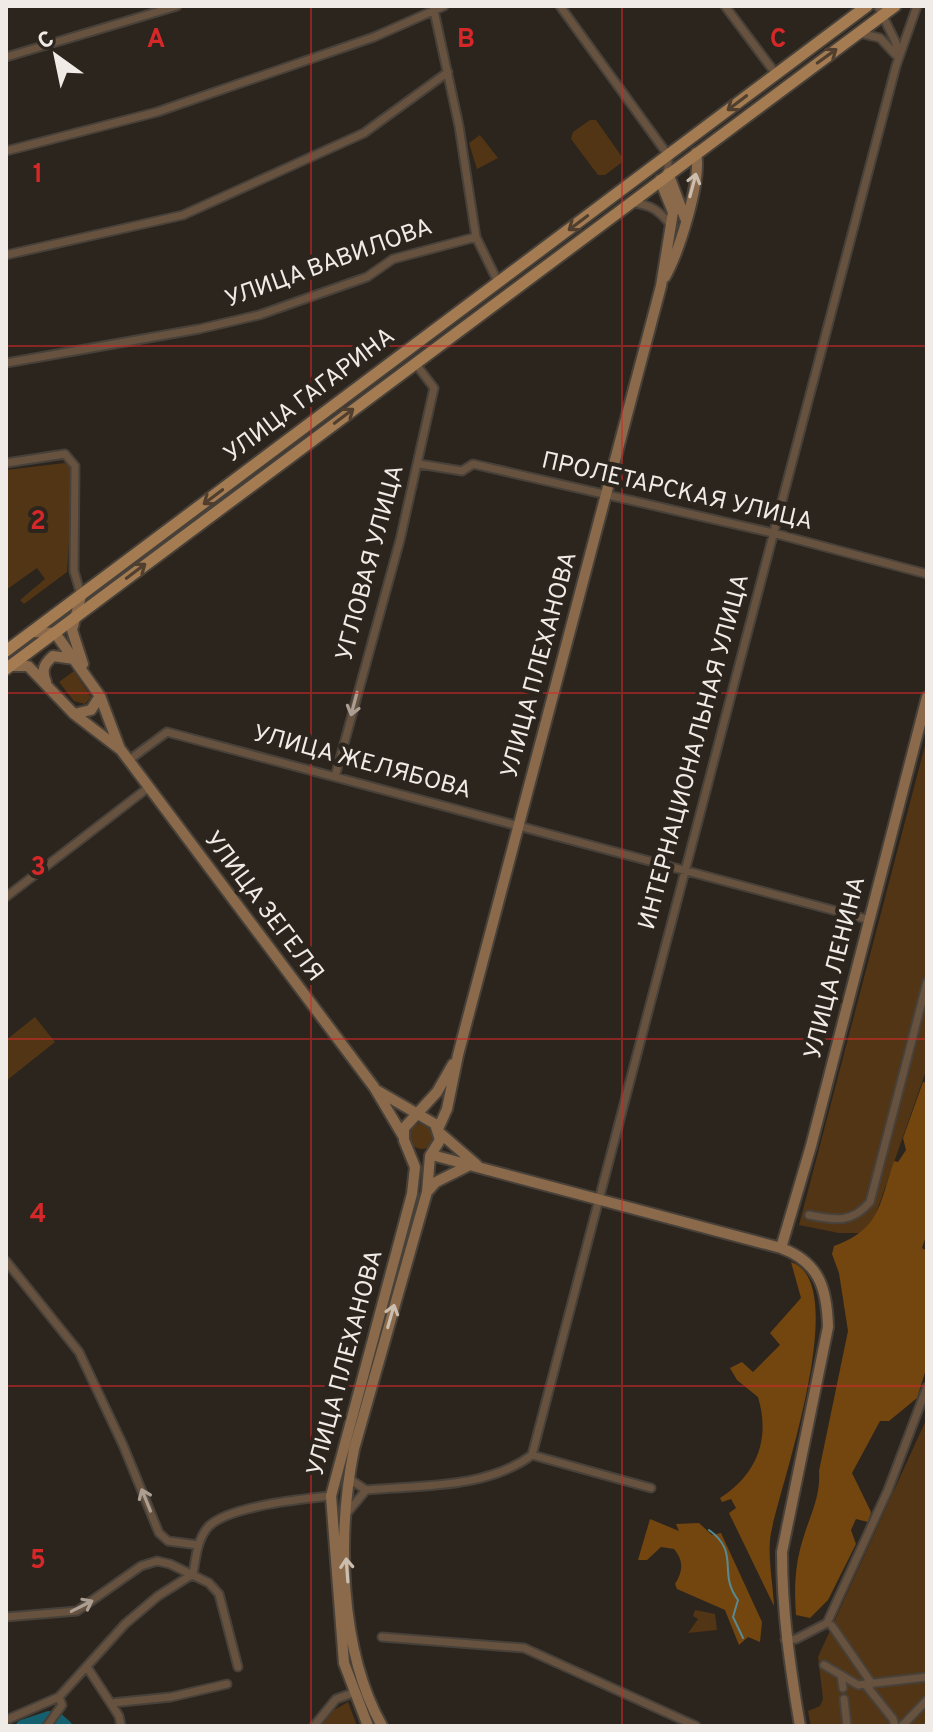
<svg xmlns="http://www.w3.org/2000/svg" width="933" height="1732" viewBox="0 0 933 1732" font-family="Overpass,sans-serif">
<style>
.green{fill:#523514}
.forest{fill:#73460f}
.lines{fill:none;stroke-linecap:round;stroke-linejoin:round}
.stream{stroke:#578a92;stroke-width:2}
.river{stroke:#15606e;stroke-width:12}
.street-casing{stroke:#47413a;stroke-width:11}
.secondary-casing{stroke:#47413a;stroke-width:14}
.primary-casing{stroke:#47413a;stroke-width:15}
.street{stroke:#66523e;stroke-width:7}
.secondary{stroke:#8a6a4a;stroke-width:10}
.primary{stroke:#a57c52;stroke-width:11}
.oneway{stroke:#503f2e}
.oneway2{stroke:#ccbeaf}
.oneway3{stroke:#ab9e92}
.grid{fill:none;stroke:#d62828;stroke-width:2;stroke-opacity:0.55}
.labels{text-anchor:middle;dominant-baseline:central;stroke-width:8;stroke-linejoin:round;paint-order:stroke}
.street-label{font-size:24px;fill:#f0ebe6;stroke:#2c251e}
.grid-label{font-size:26px;text-anchor:middle;font-weight:bold;fill:#d62828;stroke:#2c251e;stroke-width:8;stroke-linejoin:round;paint-order:stroke}
</style>
<rect width="100%" height="100%" fill="#2c251e"/>
<path class="green" d="M590 120H596L622 157 621 163 605 175H598L571 139 573 132Z
M480 135 498 158 477 169 469 143Z
M65 463 74 467 67 572 24 604 20 600 45 579 37 568 6 590V470Z
M74 671 91 697 85 704 74 701 59 682Z
M927 738V1068L873 1222 863 1233H839L799 1225Z
M35 1017 55 1042 6 1081V1040Z
M409 1136a13 13 0 1 1 26 0a13 13 0 1 1-26 0Z
M927 1418V1726H811L808 1711 820 1706 823 1699 818 1657Z
M695 1610 715 1614 717 1630 688 1633 698 1619 693 1616Z
M348 1702 357 1726H321L334 1710Z"/>
<path class="forest" d="M923 1082 927 1083V1233L922 1248 927 1251V1366L917 1398 889 1421H880L852 1473 871 1512 868 1522 856 1519 851 1530 856 1544 828 1600 810 1618 796 1615C794 1588 795 1564 803 1539 810 1515 821 1496 819 1471L848 1331 839 1273 832 1254 834 1246C881 1229 879 1204 894 1161L898 1162 906 1150 903 1138Z
M791 1262C853 1282 780 1486 771 1533 767 1555 773 1583 774 1606L729 1513 736 1508 731 1499 722 1502 720 1498C756 1475 771 1440 758 1397L737 1380 730 1368 742 1362 753 1372 780 1345 770 1333 801 1298Z
M650 1519 679 1531 676 1524 699 1523 712 1535 721 1533 762 1622 760 1642 748 1637 739 1645 725 1610 677 1589 675 1584C683 1571 684 1561 674 1549L661 1547 647 1560H638Z"/>
<g class="lines">
<path class="stream" d="M709 1530C741 1553 717 1572 738 1600L733 1617 743 1638
M924 1726 927 1722"/>
<path class="river" d="M58 1719 66 1726
M22 1726 49 1717"/>
<defs>
<path id="street" d="M433 6 459 126 476 237 498 282
M560 6 668 155V173
M725 6 776 74
M878 6 896 43 898 57
M859 33 880 38 896 55
M6 57 177 6
M6 151 157 112 374 37 444 6
M631 203C651 204 660 211 672 227
M6 255 183 215 364 133 448 72
M6 363 199 329 259 315 367 277 393 259 476 237
M6 463 65 454 75 466 74 571 81 595
M419 464 462 471 473 464 773 533 927 574
M129 760 167 732 870 920
M335 777 400 540 434 388 415 363
M6 897 149 787
M809 1215C835 1220 851 1224 870 1202L927 982
M6 1261 79 1352 123 1445 159 1533 168 1541 198 1545
M532 1455 896 66 917 6
M532 1455 651 1488
M348 1478 366 1490C420 1485 486 1489 532 1455
M347 1513 366 1490
M193 1574C196 1557 197 1539 209 1526 230 1506 301 1499 331 1496
M6 1617 77 1611 141 1566 157 1561 170 1564 209 1583 219 1594 238 1667
M832 1626 872 1684
M382 1637 524 1648 696 1726
M785 1640 796 1639 827 1623 888 1490 927 1387
M824 1665 858 1685 927 1677
M87 1667 119 1716 121 1726
M841 1675 843 1688
M865 1684 893 1719 895 1726
M844 1699 847 1726
M111 1703 171 1697 227 1684
M6 1720 59 1697 125 1624 158 1596 193 1574
M47 1726 62 1705 59 1697
M314 1726 336 1699 353 1693
M902 1726 927 1700"/>
<path id="secondary" d="M668 173 685 218
M665 277C679 252 702 180 696 153
M81 596 72 630 83 664
M32 632 55 633 100 696 120 749
M11 666H28L74 714 121 750 374 1087 403 1136
M46 682C41 670 44 664 53 656L74 659
M74 714 91 710 100 696
M378 1091 435 1124 440 1140 430 1156
M438 1129 447 1109 458 1055 661 286 673 212 660 180
M440 1133 477 1165
M432 1155 781 1248C819 1262 827 1288 828 1327L782 1552C782 1611 790 1667 800 1726
M428 1191 436 1182 468 1166
M781 1248 811 1146 927 697
M368 1726 344 1663 331 1496 412 1194 415 1167 404 1140V1128L437 1092 453 1064
M382 1726C339 1649 337 1535 354 1449L427 1192 430 1156"/>
<path id="primary" d="M6 651 867 6
M6 669 895 6"/>
</defs>
<use href="#street" class="street-casing"/>
<use href="#secondary" class="secondary-casing"/>
<use href="#primary" class="primary-casing"/>
<use href="#street" class="street"/>
<use href="#secondary" class="secondary"/>
<use href="#primary" class="primary"/>
</g>
<defs><path id="oneway-shaft" d="M-6 0H5M1.5-3L5.5 0L1.5 3" fill="none" stroke-width="1.6" stroke-linecap="round" stroke-linejoin="round" transform="scale(2)"/></defs>
<g class="oneway">
<use href="#oneway-shaft" transform="translate(827 56) rotate(-36)"/>
<use href="#oneway-shaft" transform="translate(737 103) rotate(143)"/>
<use href="#oneway-shaft" transform="translate(578 223) rotate(143)"/>
<use href="#oneway-shaft" transform="translate(344 416) rotate(-37)"/>
<use href="#oneway-shaft" transform="translate(213 497) rotate(143)"/>
<use href="#oneway-shaft" transform="translate(136 571) rotate(-37)"/>
</g>
<g class="oneway2">
<use href="#oneway-shaft" transform="translate(693 185) rotate(-75)"/>
<use href="#oneway-shaft" transform="translate(391 1316) rotate(-74)"/>
<use href="#oneway-shaft" transform="translate(347 1570) rotate(-94)"/>
</g>
<g class="oneway3">
<use href="#oneway-shaft" transform="translate(354 704) rotate(105)"/>
<use href="#oneway-shaft" transform="translate(146 1500) rotate(-112)"/>
<use href="#oneway-shaft" transform="translate(82 1606) rotate(-27)"/>
</g>
<path class="grid" d="M311 6V1726M622 6V1726M6 346H927M6 693H927M6 1039H927M6 1386H927"/>
<g class="labels">
<g class="street-label">
<text transform="translate(329 264) rotate(-20)">УЛИЦА ВАВИЛОВА</text>
<text transform="translate(310 396) rotate(-37)">УЛИЦА ГАГАРИНА</text>
<text transform="translate(677 492) rotate(13)">ПРОЛЕТАРСКАЯ УЛИЦА</text>
<text transform="translate(371 563) rotate(-75)">УГЛОВАЯ УЛИЦА</text>
<text transform="translate(540 665) rotate(-75)">УЛИЦА ПЛЕХАНОВА</text>
<text transform="translate(695 752) rotate(-75)">ИНТЕРНАЦИОНАЛЬНАЯ УЛИЦА</text>
<text transform="translate(362 763) rotate(15)">УЛИЦА ЖЕЛЯБОВА</text>
<text transform="translate(263 907) rotate(53)">УЛИЦА ЗЕГЕЛЯ</text>
<text transform="translate(836 968) rotate(-76)">УЛИЦА ЛЕНИНА</text>
<text transform="translate(346 1363) rotate(-75)">УЛИЦА ПЛЕХАНОВА</text>
</g>
</g>
<g class="grid-label">
<text x="156" y="47">A</text>
<text x="466" y="47">B</text>
<text x="778" y="47">C</text>
<text x="38" y="182">1</text>
<text x="38" y="529">2</text>
<text x="38" y="875">3</text>
<text x="38" y="1222">4</text>
<text x="38" y="1568">5</text>
</g>
<rect width="933" height="1732" fill="none" stroke="#f0ebe6" stroke-width="16"/>
<g transform="translate(56 56) rotate(327)" stroke="#2c251e" stroke-width="6" paint-order="stroke">
<path d="M0-6L14 30L0 20L-14 30Z" fill="#f0ebe6"/>
<text y="-12" font-size="22" font-weight="bold" text-anchor="middle" fill="#f0ebe6">С</text>
</g>
</svg>
